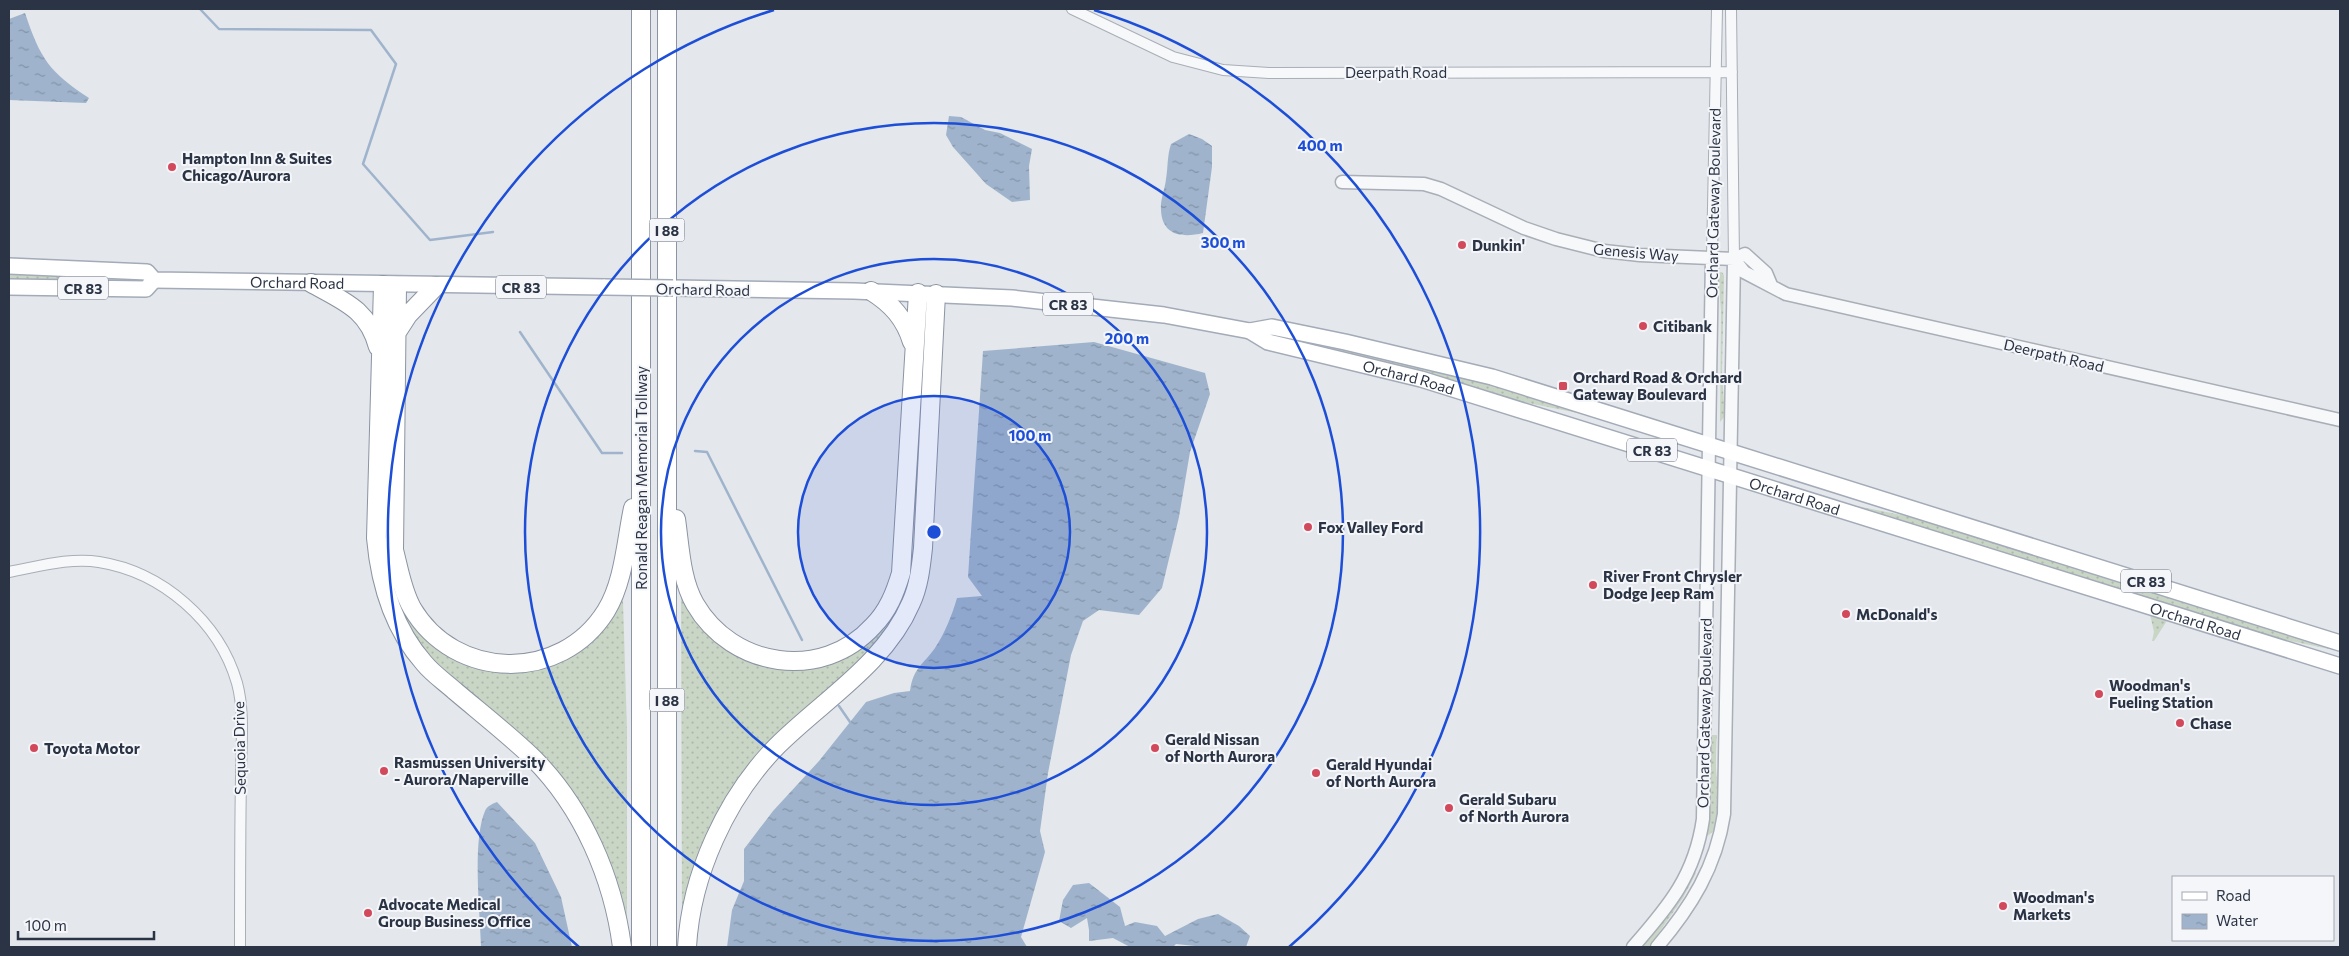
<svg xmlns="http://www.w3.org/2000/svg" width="2349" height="956" viewBox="0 0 2349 956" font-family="Commissioner,sans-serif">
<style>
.grass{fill:url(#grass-dots)}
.water{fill:url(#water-ripples)}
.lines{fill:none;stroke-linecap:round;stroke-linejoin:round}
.stream{stroke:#9fb4cc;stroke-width:2.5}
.minor-casing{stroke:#a9aeb7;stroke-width:12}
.tertiary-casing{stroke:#a9aeb7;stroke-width:15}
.primary-casing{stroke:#a3abb8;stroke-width:18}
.motorway-casing{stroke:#8b94a3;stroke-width:20}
.minor{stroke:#f7f8fa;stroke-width:10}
.tertiary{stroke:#f7f8fa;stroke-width:12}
.primary{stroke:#fff;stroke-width:15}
.motorway{stroke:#fff;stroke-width:18}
.primary-bridge-casing{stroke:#a3abb8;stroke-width:18;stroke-linecap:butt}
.primary-bridge{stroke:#fff;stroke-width:15}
.ring{fill:none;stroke:#1d4ed8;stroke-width:2.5}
.poi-dot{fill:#d1495b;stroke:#f4f6f9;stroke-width:2}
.labels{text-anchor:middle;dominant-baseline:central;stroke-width:4;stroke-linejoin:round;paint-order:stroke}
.shield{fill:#f4f6f9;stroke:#676e7b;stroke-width:1}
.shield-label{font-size:14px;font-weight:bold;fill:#2b3445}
.street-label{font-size:15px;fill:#2b3445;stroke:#f4f6f9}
.poi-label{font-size:15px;font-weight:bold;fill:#2b3445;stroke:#f4f6f9;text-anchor:start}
.centre{fill:#1d4ed8;stroke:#f4f6f9;stroke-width:2.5}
.ring-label{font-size:15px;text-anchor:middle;font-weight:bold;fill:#1d4ed8;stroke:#f4f6f9;stroke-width:4;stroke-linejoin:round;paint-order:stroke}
</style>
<defs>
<pattern id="grass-dots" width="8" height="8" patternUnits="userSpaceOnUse" patternTransform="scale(1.25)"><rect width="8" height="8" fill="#c9d6c5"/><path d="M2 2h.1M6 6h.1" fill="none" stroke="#adb8ab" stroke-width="1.8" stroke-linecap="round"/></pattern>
<pattern id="water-ripples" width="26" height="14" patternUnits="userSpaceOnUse" patternTransform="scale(1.25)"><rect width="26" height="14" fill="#9fb4cc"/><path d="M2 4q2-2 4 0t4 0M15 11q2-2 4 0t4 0" fill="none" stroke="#8293a7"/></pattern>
</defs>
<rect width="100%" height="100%" fill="#e4e7ec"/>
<path class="grass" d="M9 271 149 278V284L9 282Z
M1720 272 1723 273 1724 276 1722 374 1725 416 1720 422 1721 310 1718 274Z
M1264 331 1492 382 1589 413 1588 415 1503 398 1336 350 1263 336Z
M1857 506 1916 518 2335 647 2334 650 2252 633 1856 509Z
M396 589 443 651 461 664 486 668 530 669 620 600 623 601 627 731V929L606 854 475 699 433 661 423 648 403 616 394 590Z
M681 593 713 637 830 662C854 660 875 636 890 619L893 621 866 655 761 753 682 930Z
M2150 614 2168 619 2154 641H2152L2154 632Z
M1710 735H1717C1716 746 1716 756 1716 767 1716 786 1729 825 1707 836Z
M1695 872 1696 873 1683 898 1649 947H1641L1684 893Z"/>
<path class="water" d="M25 13C40 58 49 72 89 98L86 103 9 100V19Z
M949 116 961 117 985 130 1000 133 1032 149 1029 166 1030 200 1012 202 986 184 953 147 946 135Z
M1189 134 1202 139 1212 146V167L1203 233C1183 238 1162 236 1161 210 1160 200 1165 189 1166 179 1168 167 1167 156 1171 144Z
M1094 342 1205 373 1210 394 1190 452 1179 517 1162 588 1139 615 1099 610 1083 621 1071 655 1048 773 1040 831 1045 852 1021 937 1027 947H727L732 910 744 881V849L773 811 819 761 866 702 894 693 910 691C913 668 923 665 935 648 945 633 952 615 957 598L982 596 968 577 983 351Z
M497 802 535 843 561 897 572 947H481C480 912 472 841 485 811 487 806 492 804 497 802Z
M1089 883 1120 907 1125 926 1135 922 1157 926 1165 936 1198 919 1218 914 1239 926 1250 936 1246 947H1204L1176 944 1173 947H1130L1113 938 1089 941V930L1087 918 1071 928 1059 921 1063 900 1073 885Z"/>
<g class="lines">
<path class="stream" d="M200 9 219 29 371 30 396 64 363 164 430 240 493 232
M520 332 602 453H622
M695 451 707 452 802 640
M839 706 850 722"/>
<defs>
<path id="minor" d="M1072 9 1173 57 1223 70 1269 73 1732 72
M1731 9 1734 259
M1712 257 1717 9
M9 572C37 567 70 557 99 562 162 572 219 621 237 683 245 712 241 747 241 777 240 834 240 890 240 947"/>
<path id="tertiary" d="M1342 182 1424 184 1441 189 1524 228 1556 239 1604 251 1640 255 1734 259 1745 254 1766 273 1771 285
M1734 259 1744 272 1786 294 2340 420
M1633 947C1669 906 1695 875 1703 819L1712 257
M1657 947C1691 907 1716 867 1724 814L1734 259"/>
<g id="primary">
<path id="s1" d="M9 266 147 272 154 280 605 287"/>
<path d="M9 287 146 289 154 280"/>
<path d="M673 288 854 291 1012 298 1164 315 1250 331 1272 327 1345 342 1492 377 2340 643"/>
<path id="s2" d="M1250 331 1268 342 1421 379 2340 666"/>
</g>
<path id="motorway" d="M667 9V947
M311 283C343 301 368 309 378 347
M383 285 376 538C380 583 394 629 424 663 433 674 445 682 455 691 481 713 508 734 533 758 583 808 613 878 622 947
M397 286 394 550C399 569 402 590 412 608 455 681 561 683 606 611 624 582 626 541 633 508
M871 291C892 304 905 319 912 342
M397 332 408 315 436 286
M676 519C680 547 681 580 695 604 732 668 822 682 873 626 888 611 895 593 901 573L918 293
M641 947V9
M687 947C691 875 726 798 777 746 822 701 885 664 911 603 919 586 921 566 923 548L936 294"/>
</defs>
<use href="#minor" class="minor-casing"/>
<use href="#tertiary" class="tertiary-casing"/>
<use href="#primary" class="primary-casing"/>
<use href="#motorway" class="motorway-casing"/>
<use href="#minor" class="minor"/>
<use href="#tertiary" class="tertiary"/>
<use href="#primary" class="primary"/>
<use href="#motorway" class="motorway"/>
<defs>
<path id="primary-bridge" d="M605 287 673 288"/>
</defs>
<use href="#primary-bridge" class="primary-bridge-casing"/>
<use href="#primary-bridge" class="primary-bridge"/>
</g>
<circle cx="934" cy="532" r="136" fill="#1d4ed8" fill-opacity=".12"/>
<g class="ring">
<circle cx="934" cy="532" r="136"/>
<circle cx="934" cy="532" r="273"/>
<circle cx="934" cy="532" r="409"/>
<path d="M579 947A546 546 0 0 1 774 10M1094 10A546 546 0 0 1 1289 947"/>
</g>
<g class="poi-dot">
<circle cx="172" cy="167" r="5"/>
<circle cx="1462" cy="245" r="5"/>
<circle cx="1643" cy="326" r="5"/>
<rect x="1558" y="381" width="10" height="10" rx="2.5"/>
<circle cx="1308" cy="527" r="5"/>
<circle cx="1593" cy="585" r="5"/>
<circle cx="1846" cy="614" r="5"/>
<circle cx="2099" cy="694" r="5"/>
<circle cx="2180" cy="723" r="5"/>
<circle cx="34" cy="748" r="5"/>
<circle cx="1155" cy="748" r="5"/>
<circle cx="384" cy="771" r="5"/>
<circle cx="1316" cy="773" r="5"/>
<circle cx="1449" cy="808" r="5"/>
<circle cx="2003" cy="906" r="5"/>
<circle cx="368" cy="913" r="5"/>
</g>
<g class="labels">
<g class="shield">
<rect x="649.5" y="218.5" width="35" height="23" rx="4"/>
<rect x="496" y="275.5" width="50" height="23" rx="4"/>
<rect x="58" y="276.5" width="50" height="23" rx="4"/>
<rect x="1043" y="292.5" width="50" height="23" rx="4"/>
<rect x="1627" y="438.5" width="50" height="23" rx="4"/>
<rect x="2121" y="569.5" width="50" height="23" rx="4"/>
<rect x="649.5" y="688.5" width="35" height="23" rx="4"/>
</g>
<g class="shield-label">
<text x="667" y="230">I 88</text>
<text x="521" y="287">CR 83</text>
<text x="83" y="288">CR 83</text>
<text x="1068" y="304">CR 83</text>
<text x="1652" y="450">CR 83</text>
<text x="2146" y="581">CR 83</text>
<text x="667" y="700">I 88</text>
</g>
<g class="street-label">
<text x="1396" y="72">Deerpath Road</text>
<text transform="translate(1713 203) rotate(-89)">Orchard Gateway Boulevard</text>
<text transform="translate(1636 252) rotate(5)">Genesis Way</text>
<text stroke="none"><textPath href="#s1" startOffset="292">Orchard Road</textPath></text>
<text transform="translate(703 289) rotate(1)">Orchard Road</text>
<text transform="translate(2054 355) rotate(13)">Deerpath Road</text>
<text stroke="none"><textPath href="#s2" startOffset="166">Orchard Road</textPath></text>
<text transform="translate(641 478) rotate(-90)">Ronald Reagan Memorial Tollway</text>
<text stroke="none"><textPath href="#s2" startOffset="570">Orchard Road</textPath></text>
<text stroke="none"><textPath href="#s2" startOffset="990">Orchard Road</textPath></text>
<text transform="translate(1704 713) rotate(-89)">Orchard Gateway Boulevard</text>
<text transform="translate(239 748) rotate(-91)">Sequoia Drive</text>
</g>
<g class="poi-label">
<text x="182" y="158">Hampton Inn &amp; Suites<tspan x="182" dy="17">Chicago/Aurora</tspan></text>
<text x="1472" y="245">Dunkin'</text>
<text x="1653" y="326">Citibank</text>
<text x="1573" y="377">Orchard Road &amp; Orchard<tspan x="1573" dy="17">Gateway Boulevard</tspan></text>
<text x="1318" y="527">Fox Valley Ford</text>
<text x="1603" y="576">River Front Chrysler<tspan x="1603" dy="17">Dodge Jeep Ram</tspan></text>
<text x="1856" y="614">McDonald's</text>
<text x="2109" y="685">Woodman's<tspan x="2109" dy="17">Fueling Station</tspan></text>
<text x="2190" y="723">Chase</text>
<text x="1165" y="739">Gerald Nissan<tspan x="1165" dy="17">of North Aurora</tspan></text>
<text x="44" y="748">Toyota Motor</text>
<text x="394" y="762">Rasmussen University<tspan x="394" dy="17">- Aurora/Naperville</tspan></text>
<text x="1326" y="764">Gerald Hyundai<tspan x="1326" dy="17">of North Aurora</tspan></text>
<text x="1459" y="799">Gerald Subaru<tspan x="1459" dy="17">of North Aurora</tspan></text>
<text x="2013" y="897">Woodman's<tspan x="2013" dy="17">Markets</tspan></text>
<text x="378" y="904">Advocate Medical<tspan x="378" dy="17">Group Business Office</tspan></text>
</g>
</g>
<circle cx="934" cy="532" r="8" class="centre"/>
<g class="ring-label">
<text x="1320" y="151">400 m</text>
<text x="1223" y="248">300 m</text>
<text x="1127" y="344">200 m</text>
<text x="1030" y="441">100 m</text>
</g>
<rect width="2349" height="956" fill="none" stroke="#2b3445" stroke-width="20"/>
<rect x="2172" y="876" width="162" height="65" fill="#f4f6f9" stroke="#a4a8b1"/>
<rect x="2182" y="892" width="25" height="8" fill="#ffffff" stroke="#a4a8b1"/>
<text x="2216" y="901" font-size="15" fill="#2b3445">Road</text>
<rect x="2182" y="914" width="25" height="15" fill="url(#water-ripples)" stroke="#a4a8b1"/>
<text x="2216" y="926" font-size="15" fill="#2b3445">Water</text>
<path d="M18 931v8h136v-8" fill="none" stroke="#2b3445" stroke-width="2.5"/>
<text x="25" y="931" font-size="15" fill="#2b3445" stroke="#f4f6f9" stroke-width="4" paint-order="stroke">100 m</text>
</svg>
